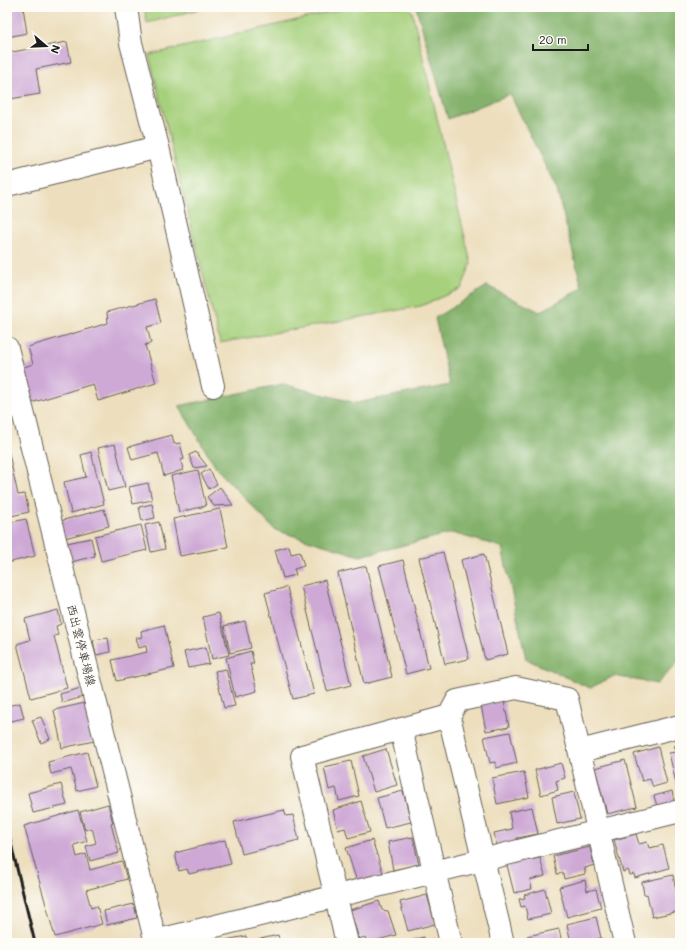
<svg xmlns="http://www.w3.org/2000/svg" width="687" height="950" viewBox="0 0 687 950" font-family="Mali,'Klee One',sans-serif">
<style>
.green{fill:#a6d07c;stroke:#61764c}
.forest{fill:#84b26c;stroke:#506744}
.building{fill:#cea9d6}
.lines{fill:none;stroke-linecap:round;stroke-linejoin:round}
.minor-casing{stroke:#656055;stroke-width:24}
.major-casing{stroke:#656055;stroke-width:24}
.minor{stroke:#fff;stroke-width:22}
.major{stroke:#fff;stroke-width:22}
.rail{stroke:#1c1c1c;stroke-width:3}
.labels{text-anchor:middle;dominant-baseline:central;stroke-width:3;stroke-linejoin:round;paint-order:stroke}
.street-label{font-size:12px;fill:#1c1c1c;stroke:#fdfcf7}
</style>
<rect width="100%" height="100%" fill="#fdfcf7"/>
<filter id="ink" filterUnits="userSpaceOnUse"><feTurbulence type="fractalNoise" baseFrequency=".025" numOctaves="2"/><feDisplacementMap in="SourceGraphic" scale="8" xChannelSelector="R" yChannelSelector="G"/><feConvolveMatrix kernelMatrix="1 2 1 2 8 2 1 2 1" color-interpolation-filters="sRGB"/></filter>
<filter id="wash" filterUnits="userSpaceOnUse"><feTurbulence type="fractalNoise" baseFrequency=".012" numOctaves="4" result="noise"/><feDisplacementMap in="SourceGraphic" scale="16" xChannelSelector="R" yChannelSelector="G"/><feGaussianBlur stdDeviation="0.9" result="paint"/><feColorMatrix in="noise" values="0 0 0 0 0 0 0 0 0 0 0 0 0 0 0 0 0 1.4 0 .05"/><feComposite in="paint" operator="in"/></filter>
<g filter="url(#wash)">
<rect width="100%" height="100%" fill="#eddfbe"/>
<path class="green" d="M144 7H208L147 23Z
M352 7H408L412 11 471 263 462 288 421 306 220 343 149 55Z"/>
<path class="forest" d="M416 7H680V660L657 684 614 676 590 688 526 659 502 547 452 533 360 556 275 530 216 468 179 406 283 384 356 403 450 385 435 318 487 286 540 312 582 288 557 190 510 94 448 119Z"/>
<g id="blocks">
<path class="building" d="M7 7H23L27 33 7 37Z
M67 42 71 62 36 69 40 94 10 99 7 81V53Z
M155 299 161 323 147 327 151 343 145 345 156 383 98 401 93 384 31 403 21 368 33 364 28 347 108 323 107 312Z
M172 435 174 444 180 443 184 459 181 460 183 470 164 476 158 453 132 460 128 447Z
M115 444 125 487 108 491 98 448Z
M8 449 18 495 25 494 29 512 7 517Z
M91 452 104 504 71 513 64 482 86 477 81 455Z
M196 452 207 466 194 468 189 455Z
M209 469 217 484 209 489 201 474Z
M198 470 206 506 179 512 171 476Z
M148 483 152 500 133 504 129 487Z
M220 487 233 505 214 506 207 497Z
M152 504 155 518 142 521 139 507Z
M104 509 109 526 65 538 60 521Z
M220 509 228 547 180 556 173 519Z
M26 519 35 556 7 563V523Z
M159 522 165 549 151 552 145 525Z
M141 525 147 550 101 561 95 536Z
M91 538 95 556 71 562 67 543Z
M289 546 291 554 300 552 304 566 294 569 296 575 283 578 275 550Z
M443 552 469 659 445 664 419 558Z
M484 554 508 654 485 660 461 560Z
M403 560 429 668 406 674 379 566Z
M366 566 392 677 364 684 338 573Z
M325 580 351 685 327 691 301 586Z
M287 587 314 694 293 699 265 593Z
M58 610 61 624 56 626 58 635 54 636 67 688 31 698 17 644 30 640 25 619Z
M219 613 229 655 212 659 203 617Z
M245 621 251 648 230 653 224 626Z
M164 625 174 668 117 681 112 660 147 652 146 646 139 648 136 638 142 637 141 631Z
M108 638 110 652 96 655 93 640Z
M206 647 209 664 188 668 184 652Z
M251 651 254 664H250L257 691 235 697 226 658Z
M226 669 235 706 224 708 215 671Z
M81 688 83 697 62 703 60 694Z
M504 701 509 727 486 731 481 705Z
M20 703 24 718 7 722V706Z
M85 703 94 741 62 748 54 710Z
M41 717 50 739 41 743 32 720Z
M510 732 517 763 496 768 495 762 490 763 484 737Z
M680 744V791L678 792 669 753 676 752 674 746Z
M658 747 667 783 653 787 650 779 642 781 634 754Z
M386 749 397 785 374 792 363 756Z
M87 752 96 786 77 791 71 769 51 774 48 762Z
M625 760 637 807 607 814 595 768Z
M351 761 359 796 339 801 336 788 329 790 324 767Z
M561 763 565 778 556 781 558 790 541 795 535 770Z
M524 772 529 797 497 804 492 778Z
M61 784 67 805 33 813 28 793Z
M403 791 411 822 385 828 377 798Z
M672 791 675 805 658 809 654 796Z
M574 792 580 819 557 824 552 797Z
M361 801 370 832 348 838 345 828 338 830 333 810Z
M108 804 113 823 111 824 119 853 90 861 86 846 96 843 92 828 85 830 80 812Z
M532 807 538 834 517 838 518 843 497 847 494 833 512 829 509 812Z
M78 810 87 841 74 845 77 857 86 854 90 870 122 861 127 879 86 890 91 908 97 906 102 924 55 937 24 826Z
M284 810 286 816 293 815 299 840 242 854 234 822Z
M680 832V846H679L676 833Z
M636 834 639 844 647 842 649 848 663 845 669 868 635 878 634 874 630 875 628 870 623 872 614 840Z
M413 837 419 865 393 870 388 842Z
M225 840 231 864 189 874 187 869 179 871 175 853Z
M372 840 384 876 358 885 346 848Z
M590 847 594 865 585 868V874L564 879 563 873 557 874 553 856Z
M540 858 545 876 530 880 532 889 514 893 507 865Z
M673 875 680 911 652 917 647 894 644 895 642 882Z
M585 880 587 891 596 889 601 908 567 917 559 887Z
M545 889 551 914 528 919 525 906 521 907 519 899 525 898 524 895Z
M427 895 435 924 408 931 400 902Z
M379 901 382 910 388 911 396 935 367 943 365 937 359 939 350 910Z
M134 904 137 918 107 925 104 911Z
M596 917 601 938 581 943H571L567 924Z
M559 929 562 943H529L527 936Z
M278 935 280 943H256V940Z
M246 936 247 943H216L215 942Z
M424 937 425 941 432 939 433 943H403Z"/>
</g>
</g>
<g filter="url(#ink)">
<use href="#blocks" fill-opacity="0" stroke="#656055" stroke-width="1"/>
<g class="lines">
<defs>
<path id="minor" d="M126 7 131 43 158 147 213 386
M7 185 158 147
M401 729 451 943
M580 751 680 726
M155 941 680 811
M347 943 302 756 449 716
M503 943 449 716 457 701 516 688 567 699 625 943"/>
<path id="major" d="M7 348 156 943"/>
</defs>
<use href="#minor" class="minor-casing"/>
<use href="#major" class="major-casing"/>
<use href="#minor" class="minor"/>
<use href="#major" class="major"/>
<path class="rail" d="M7 827 35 943"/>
</g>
</g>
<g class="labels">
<g class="street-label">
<text transform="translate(82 645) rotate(76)">西出雲停車場線</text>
</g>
</g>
<rect width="687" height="950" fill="none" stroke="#fdfcf7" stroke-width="24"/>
<g transform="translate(46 46) rotate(109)" stroke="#fdfcf7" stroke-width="3" paint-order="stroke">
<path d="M0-3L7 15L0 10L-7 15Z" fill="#1c1c1c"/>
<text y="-6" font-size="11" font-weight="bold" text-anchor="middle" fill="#1c1c1c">N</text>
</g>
<path d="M533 44v6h55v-6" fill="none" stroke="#1c1c1c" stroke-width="2"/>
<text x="539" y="44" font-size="12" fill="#1c1c1c" stroke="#fdfcf7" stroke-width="3" paint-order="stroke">20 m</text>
</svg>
